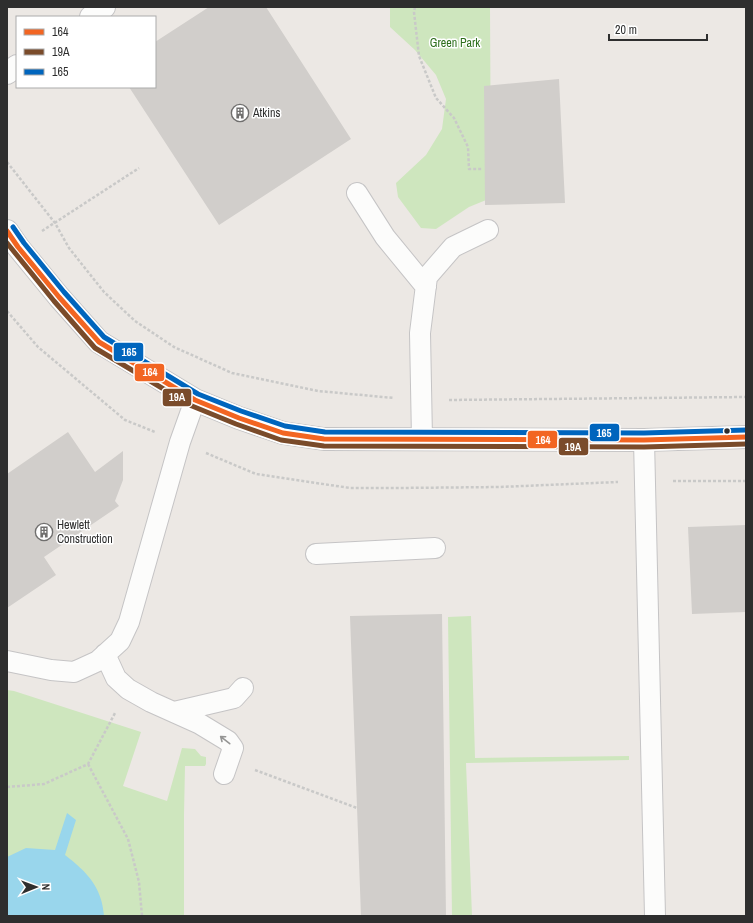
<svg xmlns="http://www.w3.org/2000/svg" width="753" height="923" viewBox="0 0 753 923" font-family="'Archivo Narrow',sans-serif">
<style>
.green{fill:#cee6be}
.water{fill:#99d6ec}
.building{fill:#d1cecb}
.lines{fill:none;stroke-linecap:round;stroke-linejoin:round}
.lane-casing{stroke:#c5c4c5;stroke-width:22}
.street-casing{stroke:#c5c4c5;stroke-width:24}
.path{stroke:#c9c9c8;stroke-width:2.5;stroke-dasharray:3 2;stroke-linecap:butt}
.lane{stroke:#fcfcfb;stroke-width:20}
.street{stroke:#fcfcfb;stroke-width:22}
.bus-1-casing{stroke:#fff;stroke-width:8}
.bus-2-casing{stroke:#fff;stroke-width:8}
.bus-3-casing{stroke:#fff;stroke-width:8}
.bus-1{stroke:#f26522;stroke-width:5}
.bus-2{stroke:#7a4b2a;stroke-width:5}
.bus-3{stroke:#0065bd;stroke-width:5}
.oneway{stroke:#959594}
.bus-dot{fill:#2e2e2e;stroke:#fff;stroke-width:1.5}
.labels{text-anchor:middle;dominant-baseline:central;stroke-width:3;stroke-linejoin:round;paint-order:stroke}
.park-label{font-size:12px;fill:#2c6e1b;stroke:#fff}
.poi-label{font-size:12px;fill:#2e2e2e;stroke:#fff;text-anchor:start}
.line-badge{stroke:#fff;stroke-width:1.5}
.badge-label{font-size:11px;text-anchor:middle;font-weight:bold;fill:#fff}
</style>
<rect width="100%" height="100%" fill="#ece8e4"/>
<path class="green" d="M390 7H490L491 198 469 207 436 229 421 228 398 197 396 183 426 155 442 129 446 99 436 75 415 50 390 27Z
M471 616 475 758 629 756V760L466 763 472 916H452L448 617Z
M7 690 14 691 141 732 123 786 167 801 182 748 195 749 201 756 206 757V764L205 766H185L184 815V916H7Z"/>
<path class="water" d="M67 813 76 820 65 855C87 872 102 887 104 916H7V857L26 848 55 850Z"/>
<path class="building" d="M209 7H266L351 139 219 225 129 87H155V42Z
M559 79 565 203 485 205 484 86Z
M68 432 95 472 123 451V480L115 501 119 506 44 557 56 575 7 608V474Z
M746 525V612L692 614 688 527Z
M442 614 446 916H361L350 616Z"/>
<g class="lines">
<defs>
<path id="lane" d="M357 193 385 237 426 287
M422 439 420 333 427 277 453 247 488 230
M644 440 655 916
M316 554 435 548
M105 654 116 678 128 689 151 702 200 724 228 741 233 748 224 774
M7 661 51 670 74 672 98 661 120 641 129 622 180 442 195 400
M174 712 234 698 243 688"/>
<path id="street" d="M91 17 104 7
M7 73 17 66
M7 231 18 247 59 297 99 342 195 400 239 418 283 433 324 439 644 440 746 437"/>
</defs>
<use href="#lane" class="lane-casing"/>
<use href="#street" class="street-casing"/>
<path class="path" d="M415 7 414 12 419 56 436 98 454 118 468 147 469 169H483
M7 162 55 223 69 248 104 292 135 321 174 347 232 373 318 391 394 398
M42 231 139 168
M7 311 38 347 125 420 155 432
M449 400 746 397
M206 453 256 474 350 488H398L499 487 618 482
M673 481H746
M88 764 128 839 139 882 142 916
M255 770 357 808
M7 787 44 784 88 764 115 713"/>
<use href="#lane" class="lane"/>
<use href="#street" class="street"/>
<defs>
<path id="bus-1" d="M7 231 18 247 59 297 99 342 195 400 239 418 283 433 324 439 644 440 746 437"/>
<path id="bus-2" d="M7 243 54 301 95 348 192 406 236 424 281 440 324 446 644 447 746 444"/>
<path id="bus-3" d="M13 227 24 243 64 292 104 337 198 394 241 411 285 426 325 432 644 433 746 430"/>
</defs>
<use href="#bus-1" class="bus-1-casing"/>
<use href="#bus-2" class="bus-2-casing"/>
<use href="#bus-3" class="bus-3-casing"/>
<use href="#bus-1" class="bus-1"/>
<use href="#bus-2" class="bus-2"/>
<use href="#bus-3" class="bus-3"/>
</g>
<defs><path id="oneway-shaft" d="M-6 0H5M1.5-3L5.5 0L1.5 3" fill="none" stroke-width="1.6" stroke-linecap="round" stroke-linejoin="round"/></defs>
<use class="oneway" href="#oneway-shaft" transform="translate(225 740) rotate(-142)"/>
<defs>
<symbol id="building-ring" viewBox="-11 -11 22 22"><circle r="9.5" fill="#fff" stroke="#706f6e" stroke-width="1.5"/><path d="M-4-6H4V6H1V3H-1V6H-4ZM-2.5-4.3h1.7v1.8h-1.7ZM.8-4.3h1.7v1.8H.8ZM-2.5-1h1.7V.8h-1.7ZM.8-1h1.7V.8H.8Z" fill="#706f6e"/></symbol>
</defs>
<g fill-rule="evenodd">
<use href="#building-ring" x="230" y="103" width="20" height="20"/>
<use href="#building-ring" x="34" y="522" width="20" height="20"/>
</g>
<circle class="bus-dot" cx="727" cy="431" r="3.5"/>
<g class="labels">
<g class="park-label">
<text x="455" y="43">Green Park</text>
</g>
<g class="poi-label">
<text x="253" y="113">Atkins</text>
<text x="57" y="525">Hewlett<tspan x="57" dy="14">Construction</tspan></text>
</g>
</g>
<g class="line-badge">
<rect x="113" y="342" width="31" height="20" rx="4" fill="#0065bd"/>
<rect x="134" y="363" width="31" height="19" rx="4" fill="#f26522"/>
<rect x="162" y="388" width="30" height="19" rx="4" fill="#7a4b2a"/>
<rect x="589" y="423" width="31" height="19" rx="4" fill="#0065bd"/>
<rect x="527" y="430" width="31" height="19" rx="4" fill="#f26522"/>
<rect x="558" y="437" width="31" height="19" rx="4" fill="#7a4b2a"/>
</g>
<g class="badge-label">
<text x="129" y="356">165</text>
<text x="150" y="376">164</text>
<text x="177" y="401">19A</text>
<text x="604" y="437">165</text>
<text x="543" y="444">164</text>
<text x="573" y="451">19A</text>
</g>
<rect width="753" height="923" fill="none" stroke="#2e2e2e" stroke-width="16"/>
<rect x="16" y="16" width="140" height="72" fill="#ffffff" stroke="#ababab"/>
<rect x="24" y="29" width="20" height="6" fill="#f26522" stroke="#ababab"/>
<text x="52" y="36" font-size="12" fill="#2e2e2e">164</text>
<rect x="24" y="49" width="20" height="6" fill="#7a4b2a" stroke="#ababab"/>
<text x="52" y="56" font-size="12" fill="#2e2e2e">19A</text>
<rect x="24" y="69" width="20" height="6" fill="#0065bd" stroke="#ababab"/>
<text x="52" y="76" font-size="12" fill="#2e2e2e">165</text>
<g transform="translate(36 887) rotate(89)" stroke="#ffffff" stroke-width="3" paint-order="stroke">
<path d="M0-3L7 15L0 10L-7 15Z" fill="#2e2e2e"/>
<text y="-6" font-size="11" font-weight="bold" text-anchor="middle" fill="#2e2e2e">N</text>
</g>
<path d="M609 34v6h98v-6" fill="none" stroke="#2e2e2e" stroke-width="2"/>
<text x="615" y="34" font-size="12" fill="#2e2e2e" stroke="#ffffff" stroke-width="3" paint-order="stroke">20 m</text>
</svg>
